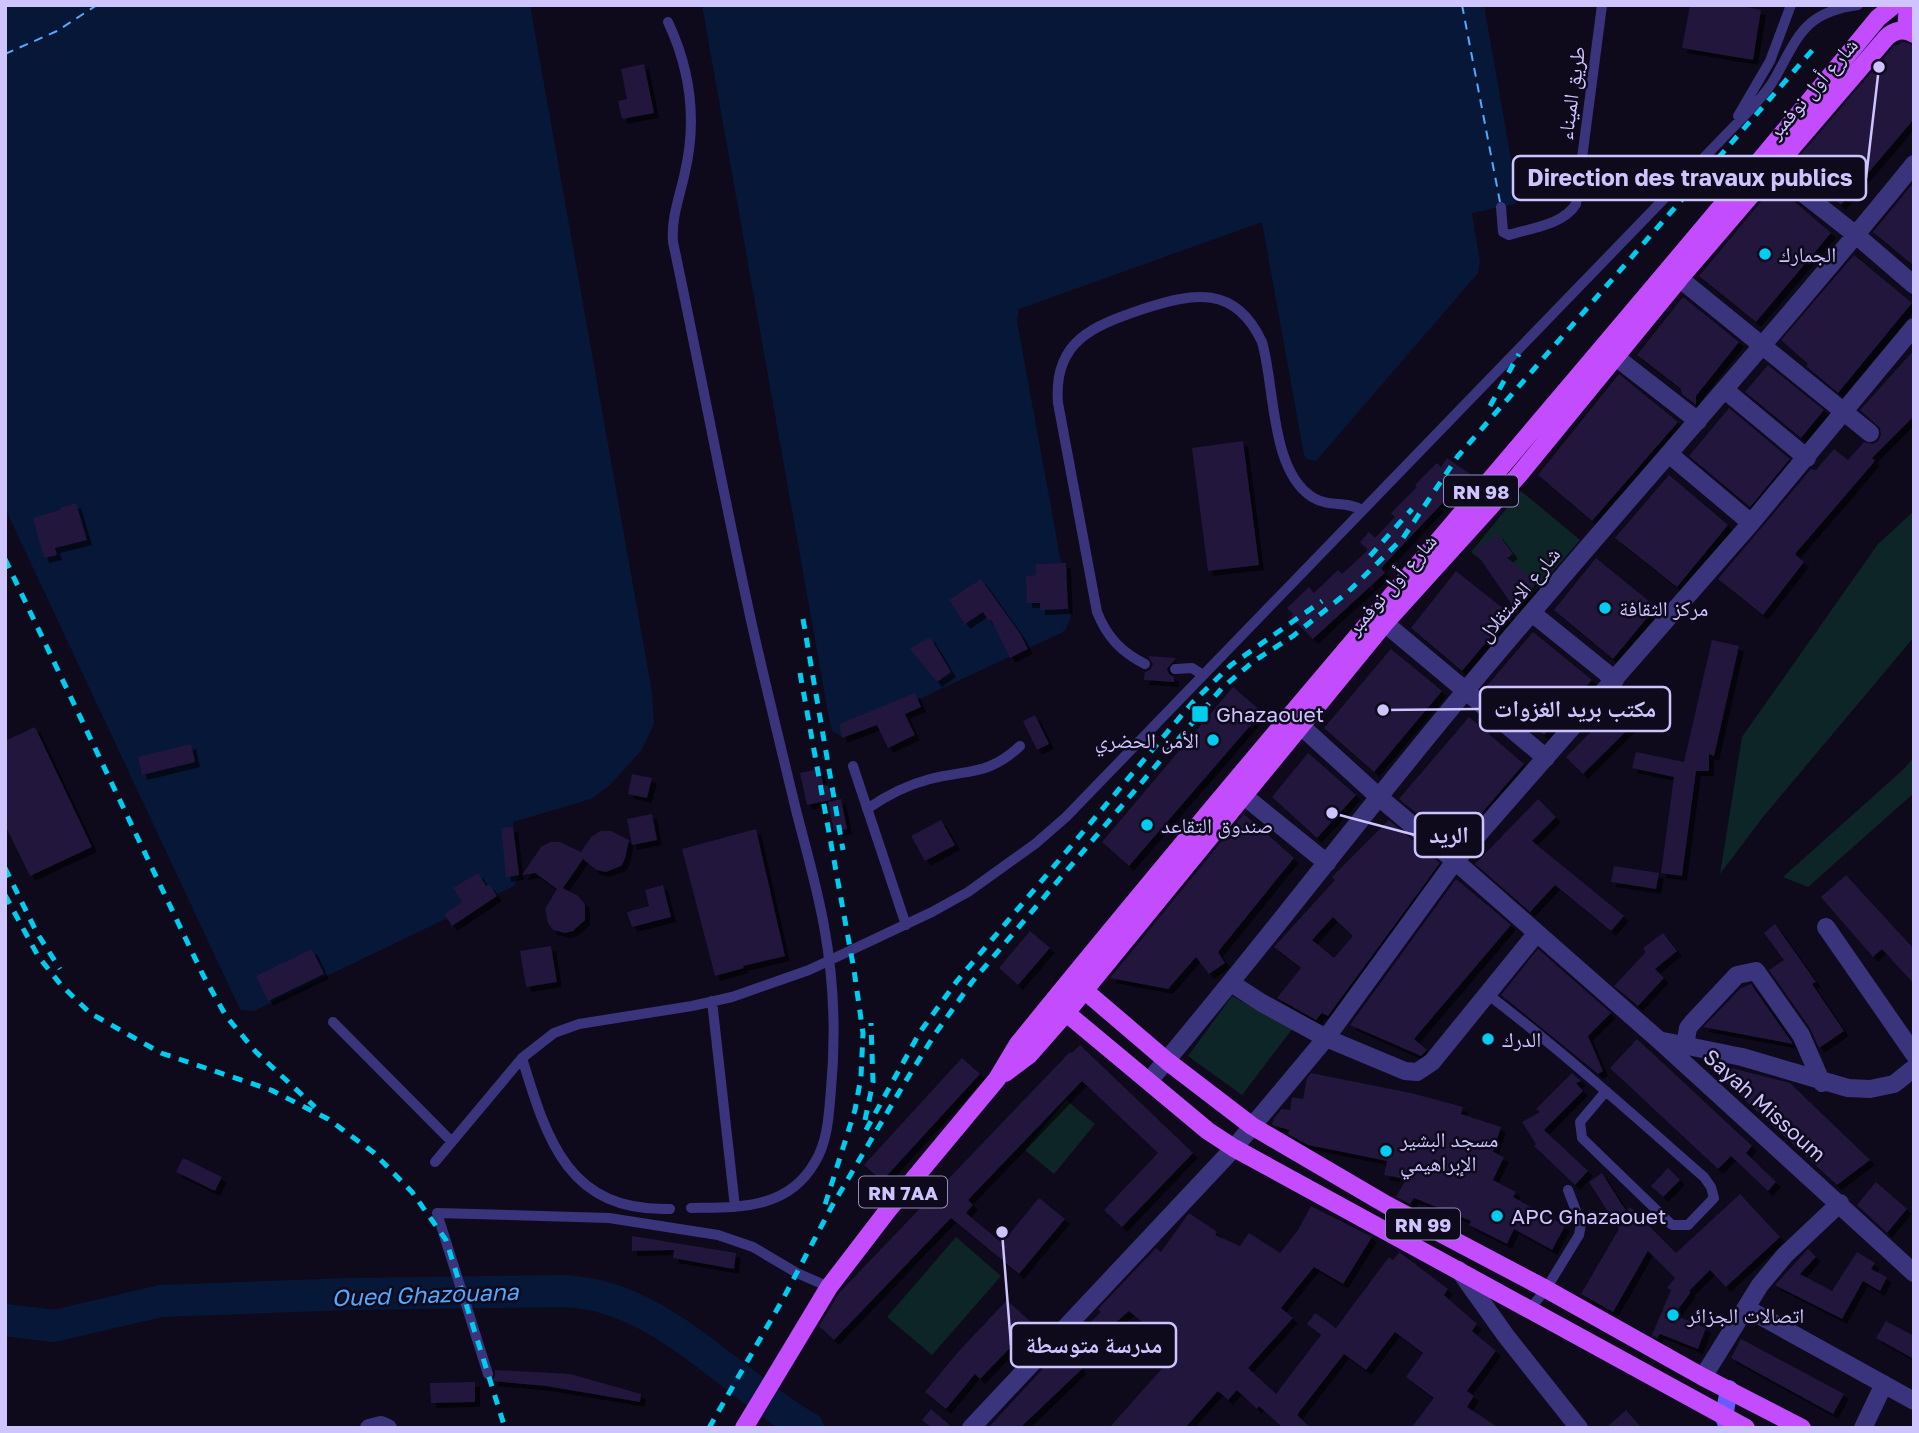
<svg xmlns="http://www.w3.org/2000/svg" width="1919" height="1433" viewBox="0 0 1919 1433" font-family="'Golos Text','Noto Naskh Arabic',sans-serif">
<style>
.green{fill:#0d2526}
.water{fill:#071738}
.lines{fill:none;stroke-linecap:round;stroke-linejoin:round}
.river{stroke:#071738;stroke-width:32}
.ferry{stroke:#53a8ff;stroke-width:2;stroke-dasharray:9 7;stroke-linecap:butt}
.building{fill:#20163d;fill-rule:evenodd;filter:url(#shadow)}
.service{stroke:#3a347c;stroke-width:10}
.minor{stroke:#3a347c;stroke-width:18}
.secondary{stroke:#675cff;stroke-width:18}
.primary{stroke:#c44cff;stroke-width:18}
.rail{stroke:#00cdf0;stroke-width:5;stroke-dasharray:10 9;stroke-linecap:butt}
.poi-dot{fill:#00cdf0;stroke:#0e0a1c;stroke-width:2.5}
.labels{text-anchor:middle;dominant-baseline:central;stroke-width:5;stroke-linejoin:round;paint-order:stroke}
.shield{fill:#0e0a1c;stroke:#948dbb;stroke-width:2}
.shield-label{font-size:19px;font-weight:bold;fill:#cec5ff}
.street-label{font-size:21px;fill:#cec5ff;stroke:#0e0a1c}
.poi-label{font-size:21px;fill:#cec5ff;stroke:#0e0a1c;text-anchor:start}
.water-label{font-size:23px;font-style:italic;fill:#53a8ff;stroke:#0e0a1c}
.leader{fill:none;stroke:#cec5ff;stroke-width:2.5}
.callout-dot{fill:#cec5ff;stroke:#0e0a1c;stroke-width:2.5}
.callout{fill:#0e0a1c;stroke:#cec5ff;stroke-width:2.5}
.callout-label{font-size:23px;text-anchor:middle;font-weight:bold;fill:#cec5ff}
</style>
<defs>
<filter id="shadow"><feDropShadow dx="5" dy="5" stdDeviation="0" flood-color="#0009"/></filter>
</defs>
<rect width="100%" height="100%" fill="#0e0a1c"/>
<path class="green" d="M1521 491 1580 540 1530 598 1471 552Z
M1914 511V637L1763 817 1720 874 1742 737 1878 544Z
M1914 757V793L1808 887 1783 877 1905 768Z
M1232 996 1293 1028 1242 1095 1188 1056Z
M1066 1100 1095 1124 1054 1174 1025 1150Z
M956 1237 1001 1276 932 1355 887 1317Z"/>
<path class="water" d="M5 5H530L652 692 654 724 641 751 610 785 591 799 513 822 519 874 514 886 254 1011 241 1010 238 1005 5 508Z
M702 5H1484L1518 199 1515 204 1472 213 1480 262 1478 273 1316 461 1307 459 1304 455 1262 222 1019 309 1017 321 1071 617 1066 629 1061 633 840 736 832 731 829 718Z"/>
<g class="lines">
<path class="river" d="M5 1320 54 1326 161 1301 351 1294 566 1291C577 1292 588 1293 598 1296 675 1314 740 1389 808 1428"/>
<path class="ferry" d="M1462 5 1500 202
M5 54 57 31 97 5"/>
</g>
<path class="building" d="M1690 5H1738L1761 10 1753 60 1682 48Z
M1903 42 1914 45V119L1841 205 1792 165 1894 46Z
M644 64 654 113 622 119 618 101 627 99 621 69Z
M1914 182V266L1873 232Z
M1775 185 1831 233 1756 322 1699 276Z
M1854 255 1912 303 1838 393 1806 366 1808 364 1781 340Z
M1683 297 1739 342 1696 396V405L1682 394 1681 389 1637 355Z
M1914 350V416L1872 458 1875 461 1795 554 1804 562 1763 615 1718 579 1811 469 1816 470 1834 449 1848 460 1864 442 1873 444 1878 441 1881 435 1880 428 1860 410Z
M1768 365 1824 410 1801 438 1745 392Z
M1619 374 1678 422 1592 521 1538 475Z
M1729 408 1790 459 1750 507 1689 456Z
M1243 441 1259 565 1208 571 1192 448Z
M1447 458 1470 474 1381 568 1385 573 1313 639 1291 617 1293 614 1287 608 1309 587 1314 593 1338 570 1342 574 1368 550 1360 542 1369 532 1375 538 1395 517 1391 513 1417 487 1415 485 1437 463 1441 467Z
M1669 475 1728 525 1677 587 1615 538Z
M76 503 87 540 55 548 57 555 44 558 33 518 60 510V508Z
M1498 534 1513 554 1507 558 1537 582 1515 609 1474 550Z
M1596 558 1656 607 1613 659 1554 610Z
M1066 563 1068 609 1040 610V603H1027L1026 576 1036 575V564Z
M1456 571 1510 614 1462 671 1411 628Z
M981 579 1021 635 1028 649 1010 658 991 620 989 621 983 612 965 624 949 600Z
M1533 632 1592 680 1544 735 1485 688Z
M930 637 951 672 937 682 910 649Z
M1712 640 1739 646 1714 756 1709 754V771H1696L1682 876 1661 873 1674 777 1632 768 1636 752 1684 762Z
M1391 649 1442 691 1374 772 1324 728Z
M1148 656 1176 658 1167 669 1169 674 1174 677V682L1144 680 1145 672 1150 670 1153 664Z
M1647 686 1658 700 1583 774 1566 757 1629 694 1633 697Z
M1233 687 1262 712 1129 866 1102 842Z
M915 693 921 707 905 714 915 735 888 748 877 725 842 738 839 724Z
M1035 715 1049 744 1037 750 1023 721Z
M1469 717 1524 764 1454 845 1399 799Z
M35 727 92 847 30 876 5 825V741Z
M191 744 195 762 142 775 138 757Z
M1308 753 1356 795 1317 838 1272 797Z
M819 769 824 786 828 785 831 800 807 805 800 773Z
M632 774 652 778 647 798 628 794Z
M841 799 847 829 834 831 828 802Z
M1538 799 1556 817 1532 841 1624 916 1611 931 1555 885 1530 912 1475 864Z
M652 814 657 840 632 845 627 819Z
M1244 814 1294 858 1218 952 1225 963 1209 974 1196 957 1168 989 1110 978Z
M941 820 955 845 925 861 911 836Z
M1389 820 1440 863 1328 1016 1322 1013 1316 1020 1277 998 1301 968 1274 947 1335 880 1332 877ZM1333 917 1353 936 1334 958 1312 940Z
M513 827 519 875 506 877 501 828Z
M756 829 785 956 743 966 744 968 715 976 682 849Z
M601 831H611L629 840 625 859 621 866 606 872 596 870 583 859 563 888 578 896 585 904V920L573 931 565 933 553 930 548 923 545 909 557 889 535 873 522 875 541 847 550 842H560L581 852 591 837Z
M1614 866 1659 873 1656 889 1611 882Z
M478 873 486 886 489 884 497 896 452 926 444 914 462 902 453 888Z
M1846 875 1914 949V984L1882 949 1873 957 1821 897Z
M1456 879 1511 925 1414 1039 1427 1050 1421 1056 1350 1025Z
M663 885 671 917 632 927 627 912 649 906 645 890Z
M1775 924 1816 982 1812 984 1844 1031 1819 1048 1810 1028 1769 970 1784 960 1764 933Z
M1030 931 1050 948 1018 985 999 968Z
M1663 933 1677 951 1655 969 1664 978 1638 1006 1614 986 1646 952 1643 948Z
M551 946 557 982 526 987 520 951Z
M312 949 324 974 268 1001 256 976Z
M1538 949 1611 1013 1588 1036 1603 1071 1598 1074 1501 995Z
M1751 984 1791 1041 1793 1044 1703 1027 1741 988Z
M1637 1039 1752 1146 1746 1153 1776 1182 1768 1191 1731 1156 1718 1169 1610 1068Z
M1080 1045 1193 1153 1122 1227 1104 1210 1158 1153 1082 1081 968 1200 973 1205 966 1213 1002 1243 1039 1198 1065 1219 1019 1274 951 1218 834 1340 819 1326 840 1292 1070 1052 1072 1053Z
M962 1058 980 1074 882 1181 864 1165Z
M1712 1063 1790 1083 1870 1160 1837 1185 1709 1067Z
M1311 1073 1411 1093 1463 1107 1461 1114 1501 1127 1493 1152 1504 1157 1493 1180 1516 1192 1513 1197 1565 1226 1552 1250 1514 1229 1507 1244 1469 1225 1471 1221 1414 1198 1410 1204 1396 1197 1406 1179 1384 1175 1387 1161 1308 1145 1288 1134 1289 1130 1272 1125 1274 1118 1282 1109 1290 1110 1292 1097 1303 1099 1307 1078Z
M1572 1073 1581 1081 1576 1083 1583 1091 1544 1130 1588 1171 1575 1185 1534 1146 1536 1144 1522 1122 1540 1112 1536 1109Z
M183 1158 222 1177 215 1191 176 1172Z
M1668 1168 1680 1180 1663 1197 1651 1186Z
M1602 1173 1626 1211 1630 1207 1676 1253 1740 1194 1780 1237 1726 1287 1710 1270 1689 1291 1691 1292 1674 1315 1706 1328 1698 1349 1660 1334 1657 1338 1652 1335 1671 1290 1667 1288 1675 1278 1648 1251 1613 1312 1581 1294 1619 1229 1589 1182Z
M1876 1182 1907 1209 1887 1233 1857 1205Z
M1311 1206 1372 1237 1343 1284 1314 1267 1281 1308 1293 1318 1248 1368 1276 1394 1321 1335 1307 1324 1315 1313 1336 1328 1389 1257 1393 1260 1399 1252 1448 1289 1444 1295 1477 1324 1472 1331 1496 1351 1467 1391 1474 1396 1467 1407 1499 1428H1411L1434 1398 1406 1377 1423 1353 1395 1332 1366 1370 1344 1354 1297 1415 1311 1428H1283L1259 1406 1257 1409 1237 1390 1228 1400 1218 1391 1185 1428H1109L1177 1352 1129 1311 1112 1326 1110 1323 1072 1359 1082 1369 1020 1428H988L1049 1362 1101 1312 1098 1309 1156 1248 1161 1252 1189 1213 1217 1232 1215 1235 1240 1246 1249 1233 1280 1253 1298 1230Z
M632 1236 736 1253 734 1269 673 1258 674 1250 632 1251Z
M1808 1249 1816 1257 1800 1274 1832 1291 1857 1252 1875 1263 1871 1269 1887 1277 1880 1291 1863 1281 1842 1319 1775 1285Z
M1007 1300 1033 1324 980 1379 975 1374 946 1409 925 1392 959 1351Z
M1886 1321 1914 1336V1359L1876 1338Z
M1741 1339 1844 1394 1833 1414 1731 1358Z
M495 1370 570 1374 641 1394 640 1402 546 1386 492 1381 495 1376Z
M475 1382V1402L431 1403 430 1383Z
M931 1409 953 1428H932L922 1420Z
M1626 1410 1642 1428H1606Z"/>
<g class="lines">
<path class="service" d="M668 22C691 71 697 120 685 172 680 196 671 217 673 242 700 369 724 498 752 625 766 687 781 748 796 810 806 849 817 887 824 926 834 980 836 1034 831 1089 829 1113 828 1141 815 1162 788 1210 738 1207 691 1208
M1738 116 1770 61 1791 5
M1501 207 1503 232 1509 235C1531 228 1563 225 1576 204L1602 5
M1145 664C1121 652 1107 637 1097 612L1058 403C1053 341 1093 326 1143 309 1193 293 1235 284 1262 342 1275 386 1270 470 1312 497 1330 508 1345 500 1362 510
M1175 669 1192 668 1203 675
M853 766 906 925
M867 809C887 795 907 785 930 779 969 769 988 776 1020 746
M1486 993C1562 1051 1632 1114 1704 1177L1711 1187 1714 1198 1688 1225H1672L1582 1138 1580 1122 1606 1091
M712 1001 735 1207
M333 1022 452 1142
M522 1058C547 1140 568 1212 670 1209
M435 1162 522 1058 554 1033 579 1024 692 1006 732 997 809 970 932 912 968 892 1035 844 1066 817 1747 113C1757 102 1768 91 1775 78 1798 37 1804 12 1858 5
M1530 1309 1546 1289 1579 1235 1581 1224 1568 1190
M488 1374 437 1213 609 1218 718 1235 753 1247 797 1273 829 1287"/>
<path class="minor" d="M1761 160 1856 235 1914 285
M1669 270 1870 433
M1604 348 1698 421
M1725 390 1807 458
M1669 454 1751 523
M1532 613 1615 680
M1375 615 1546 758
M1290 716 1380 798 1455 861 1660 1041 1914 1273
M1244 796 1327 863
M1826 927 1914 1054
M1231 983 1262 1003 1326 1038 1405 1071 1417 1072 1432 1062 1536 934
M1663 1041 1742 1057 1848 1088 1870 1089 1894 1084 1914 1068
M1685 1046 1688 1028 1692 1023 1737 975 1756 971 1801 1035 1822 1083
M1149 1081C1258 953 1359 818 1467 689 1614 513 1769 343 1914 164
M1459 1270 1506 1336 1579 1428
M1746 1308 1914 1401
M1703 1377 1760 1285 1785 1255 1840 1203
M369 1428 381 1425 388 1428
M971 1428 1234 1148 1326 1038 1455 861 1751 523 1914 327
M1863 1428 1884 1384"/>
<path class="secondary" d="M1728 1428 1724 1417 1729 1389"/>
<path class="primary" d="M1906 31 1908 5
M1077 984 1167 1061 1252 1126 1387 1205 1546 1289 1703 1377 1802 1428
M1058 1006 1208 1131 1234 1148 1746 1428
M1005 1073 1029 1055 1066 1013 1385 623 1518 476 1680 278 1886 38C1894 30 1904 28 1914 34
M744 1428 829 1287 888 1210 997 1079 1018 1044C1299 697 1595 363 1878 18L1894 5"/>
<path class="rail" d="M1490 406 1519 354
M1370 556 1412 509
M5 559 203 975 226 1016 256 1052 315 1107
M803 619 843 850
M800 673 854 970 863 1033 861 1077 855 1110 824 1208
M5 868 37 933 60 969
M5 895 38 956 61 985 90 1013 161 1053 271 1090 328 1119 373 1152 412 1192 446 1240 505 1428
M865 1120 873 1082 871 1023
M866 1130 920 1032 957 981 1192 703 1231 665 1322 601
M709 1428 783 1299 832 1206 907 1079 935 1034 972 982 1222 688 1254 661 1293 636 1348 592 1403 538 1458 456 1816 46"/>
</g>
<g class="poi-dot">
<circle cx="1765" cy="254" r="7"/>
<circle cx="1605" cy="608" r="7"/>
<rect x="1191" y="705" width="18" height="18" rx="3.5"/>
<circle cx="1213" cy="740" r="7"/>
<circle cx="1147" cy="825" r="7"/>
<circle cx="1488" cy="1039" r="7"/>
<circle cx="1386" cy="1151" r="7"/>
<circle cx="1497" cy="1216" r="7"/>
<circle cx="1673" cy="1315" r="7"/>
</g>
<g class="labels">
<g class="shield">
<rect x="1444" y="475.5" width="74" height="31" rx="5"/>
<rect x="859" y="1176.5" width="88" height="31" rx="5"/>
<rect x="1386" y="1208.5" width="74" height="31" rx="5"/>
</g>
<g class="shield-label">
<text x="1481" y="491">RN 98</text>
<text x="903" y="1192">RN 7AA</text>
<text x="1423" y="1224">RN 99</text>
</g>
<g class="street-label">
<text transform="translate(1812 88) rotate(-49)">شارع أول نوفمبر</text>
<text transform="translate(1571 93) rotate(-82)">طريق الميناء</text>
<text transform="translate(1391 584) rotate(-49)">شارع أول نوفمبر</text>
<text transform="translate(1518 594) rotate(-50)">شارع الاستقلال</text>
<text transform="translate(1765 1105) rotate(42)">Sayah Missoum</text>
</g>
<g class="poi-label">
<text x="1779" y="254">الجمارك</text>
<text x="1619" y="608">مركز الثقافة</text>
<text x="1216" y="714">Ghazaouet</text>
<text x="1199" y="740" text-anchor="end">الأمن الحضري</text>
<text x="1161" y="825">صندوق التقاعد</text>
<text x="1502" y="1039">الدرك</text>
<text x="1400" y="1139">مسجد البشير<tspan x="1400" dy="24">الإبراهيمي</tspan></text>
<text x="1511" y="1216">APC Ghazaouet</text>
<text x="1687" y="1315">اتصالات الجزائر</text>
</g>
<g class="water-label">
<text transform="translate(425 1294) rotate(-2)">Oued Ghazouana</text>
</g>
</g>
<path class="leader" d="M1879 67L1866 178M1383 710L1480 709M1332 813L1415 835M1002 1232L1011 1345"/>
<g class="callout-dot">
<circle cx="1879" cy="67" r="7"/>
<circle cx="1383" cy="710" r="7"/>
<circle cx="1332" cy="813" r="7"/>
<circle cx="1002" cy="1232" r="7"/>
</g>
<g class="callout">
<rect x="1513" y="156" width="353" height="44" rx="7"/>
<rect x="1480" y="687" width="190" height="44" rx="7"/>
<rect x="1415" y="813" width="68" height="44" rx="7"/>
<rect x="1011" y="1323" width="165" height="44" rx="7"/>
</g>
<g class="callout-label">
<text x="1690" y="186">Direction des travaux publics</text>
<text x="1575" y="717">مكتب بريد الغزوات</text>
<text x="1449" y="843">الريد</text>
<text x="1094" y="1353">مدرسة متوسطة</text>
</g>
<rect width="1919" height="1433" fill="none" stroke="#cec5ff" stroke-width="14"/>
</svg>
